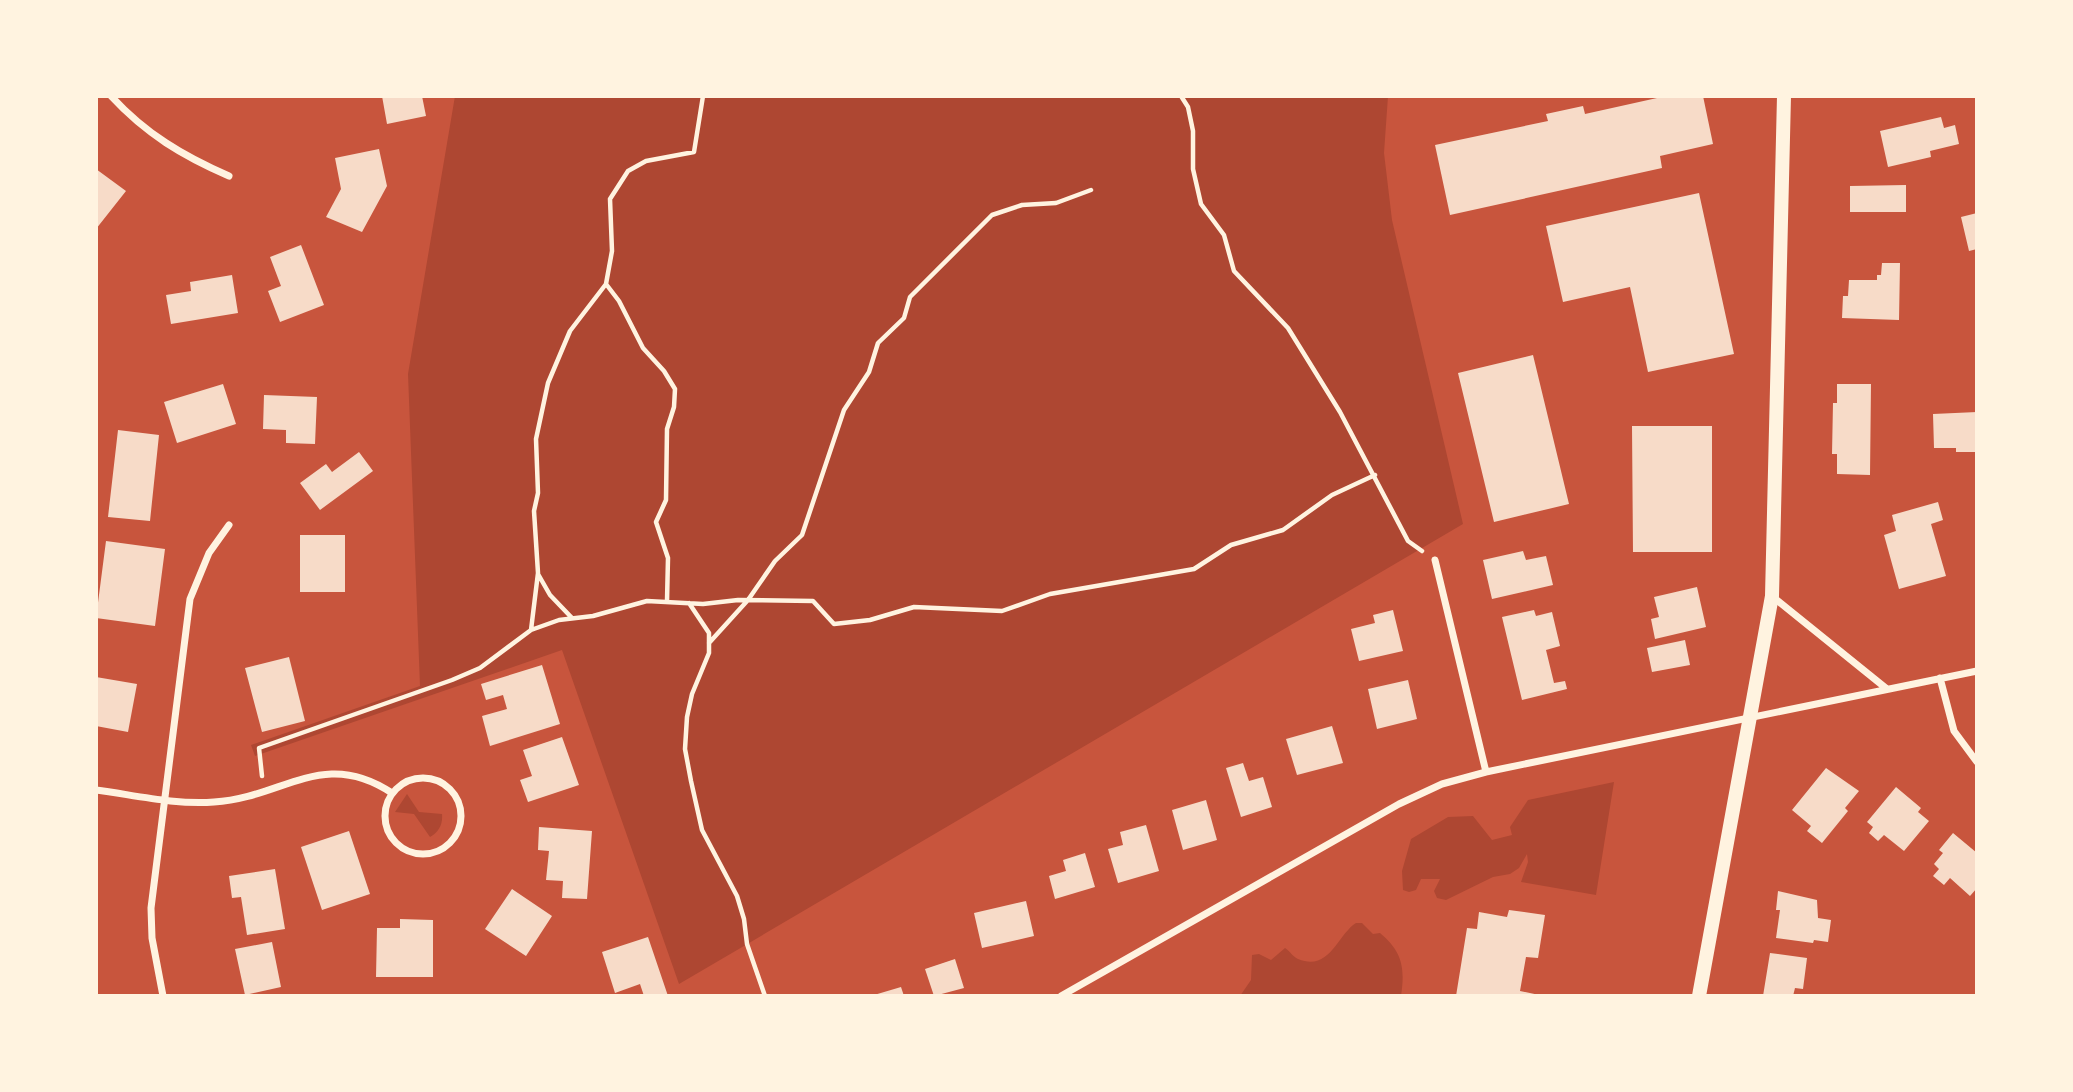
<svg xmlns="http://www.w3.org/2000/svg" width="2073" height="1092" viewBox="0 0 2073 1092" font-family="Barlow,sans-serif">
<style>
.green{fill:#ae4732}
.building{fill:#f7dbc8}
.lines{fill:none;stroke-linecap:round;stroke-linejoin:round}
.path{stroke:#fff3e0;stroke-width:4.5}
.minor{stroke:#fff3e0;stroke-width:7}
.secondary{stroke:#fff3e0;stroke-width:14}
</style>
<rect width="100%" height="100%" fill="#c8553d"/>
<path class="green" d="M455 96H1388L1384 153 1392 220 1463 524 679 984 562 650 255 756 251 745 420 686 408 374Z
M1614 782 1596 895 1521 882 1528 862 1527 854 1519 868 1510 874 1493 877 1446 900 1437 898 1434 891 1440 879H1421L1416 890 1409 892 1403 890 1402 871 1411 839 1448 817 1473 816 1492 840 1512 835 1510 827 1528 800Z
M407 794 419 812 442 814C443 824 439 832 430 837L414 814 395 812Z
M1356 923H1362L1373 934 1380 933C1403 952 1405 969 1401 996H1240L1251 980 1252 955 1259 954 1271 960 1285 948C1290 951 1293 957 1298 959 1330 972 1337 935 1356 923Z"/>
<path class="building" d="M382 96H422L426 116 387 124Z
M1666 96H1703L1713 144 1660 156 1662 168 1450 215 1435 145 1548 121 1546 114 1583 106 1585 114Z
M1941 117 1944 128 1955 125 1959 144 1930 151 1931 157 1888 167 1880 131Z
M379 149 387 186 362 232 326 217 341 189 335 158Z
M96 169 126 191 96 229Z
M1906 185V212H1850V186Z
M1699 193 1734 354 1648 372 1630 287 1563 302 1546 226Z
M1977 213V249L1969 251 1961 217Z
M301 245 324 305 280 322 268 291 281 286 270 257Z
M1882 263H1900L1899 320 1842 318 1843 296H1848L1849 280H1877V275H1881Z
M232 275 238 313 171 324 166 295 191 291 190 282Z
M1533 355 1569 504 1494 522 1458 373Z
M223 384 236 424 177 443 164 402Z
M1837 384H1871L1870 475 1837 474V454H1832L1833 403H1837Z
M264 395 317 397 315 444 286 443V430L263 429Z
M1977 412V452H1956V448H1934L1933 414Z
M1632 426H1712V552H1633Z
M118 430 159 435 150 521 108 517Z
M359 452 373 471 320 510 300 483 326 464 332 472Z
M1938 502 1943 520 1931 524 1946 576 1899 589 1884 535 1896 531 1892 515Z
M300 535H345V592H300Z
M106 541 165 549 155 626 96 618Z
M1523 551 1526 560 1546 556 1553 585 1492 599 1483 560Z
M1697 587 1706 627 1655 639 1651 619 1659 617 1654 597Z
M1393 610 1403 651 1359 661 1351 629 1375 623 1373 615Z
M1534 610 1536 616 1552 612 1560 646 1546 650 1554 683 1565 681 1567 689 1522 700 1502 617Z
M1685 640 1690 665 1652 672 1647 648Z
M289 657 305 721 262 732 245 668Z
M542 665 560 724 490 746 482 716 507 709 503 695 486 700 481 684Z
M96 677 137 684 128 732 96 726Z
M1408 680 1417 719 1377 729 1368 689Z
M1332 726 1343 763 1297 775 1286 739Z
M562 737 579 785 528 802 520 780 532 776 523 750Z
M1243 763 1249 781 1263 777 1272 807 1241 817 1226 768Z
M1826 768 1859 791 1845 808 1848 811 1822 843 1807 831 1811 826 1792 810Z
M1896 787 1921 808 1918 812 1929 821 1904 851 1884 835 1878 841 1869 833 1873 827 1867 822Z
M1206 800 1217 840 1183 850 1172 810Z
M1146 825 1159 871 1118 883 1108 849 1123 845 1120 832Z
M539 827 592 831 587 899 562 898 563 881 546 880 549 851 538 850Z
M349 831 370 894 322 910 301 847Z
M1953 833 1977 853V888L1970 896 1950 878 1944 885 1933 876 1939 869 1934 864 1943 853 1939 850Z
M1085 853 1095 887 1055 899 1049 876 1066 871 1063 860Z
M275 869 285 929 247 935 241 897 232 898 229 876Z
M512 889 552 916 526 956 485 929Z
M1778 891 1817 900 1818 918 1831 920 1828 942 1814 940 1813 943 1776 938 1780 910H1776Z
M1026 901 1034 936 982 948 974 913Z
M1509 910 1545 915 1538 958 1526 957 1520 991 1544 996H1456L1467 928 1477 929 1479 912 1507 917Z
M400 919 433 920V977H376L377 928H400Z
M648 937 668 996H644L640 984 615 993 602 952Z
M272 942 281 987 245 995 235 949Z
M1770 953 1807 958 1803 989 1795 988 1793 996H1763Z
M955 959 964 988 934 996 925 969Z
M901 987 904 996H874V995Z"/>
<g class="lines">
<path class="path" d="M1181 96 1188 107 1193 131V169L1201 204 1224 235 1234 271 1288 328 1340 412 1408 541 1422 551
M606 284 619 301 643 348 664 371 675 389 674 407 667 429 666 500 656 522 668 558 667 601
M538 574 550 595 572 618
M689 603 709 633V653L692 694 687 717 685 749 691 781 702 830 737 896 744 919 747 944 765 996
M531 630 538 573 534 511 538 493 536 439 548 383 570 331 606 284 612 251 610 199 628 171 646 161 694 152 703 96
M709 643 748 600 775 561 802 535 844 410 869 372 878 343 904 318 910 297 992 215 1022 205 1056 203 1091 190
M262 776 259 748 452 680 480 668 531 630 559 620 593 616 647 601 703 604 738 600 813 601 834 624 870 620 914 607 1002 611 1050 594 1194 569 1231 545 1283 530 1332 495 1375 475"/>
<path class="minor" d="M111 96C146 134 183 156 229 176
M1435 560 1486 772
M1773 597 1887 689
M1940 678 1954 731 1977 762
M385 816a38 38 0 1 1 76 0a38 38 0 1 1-76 0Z
M96 790C134 795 175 805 214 802 283 798 323 747 392 793
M163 996 152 938 151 908 190 599 209 553 229 525
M1061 996 1399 804 1442 784 1486 772 1977 671"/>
<path class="secondary" d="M1699 996 1772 596 1784 96"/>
</g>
<rect width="2073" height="1092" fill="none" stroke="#fff3e0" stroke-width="196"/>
</svg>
